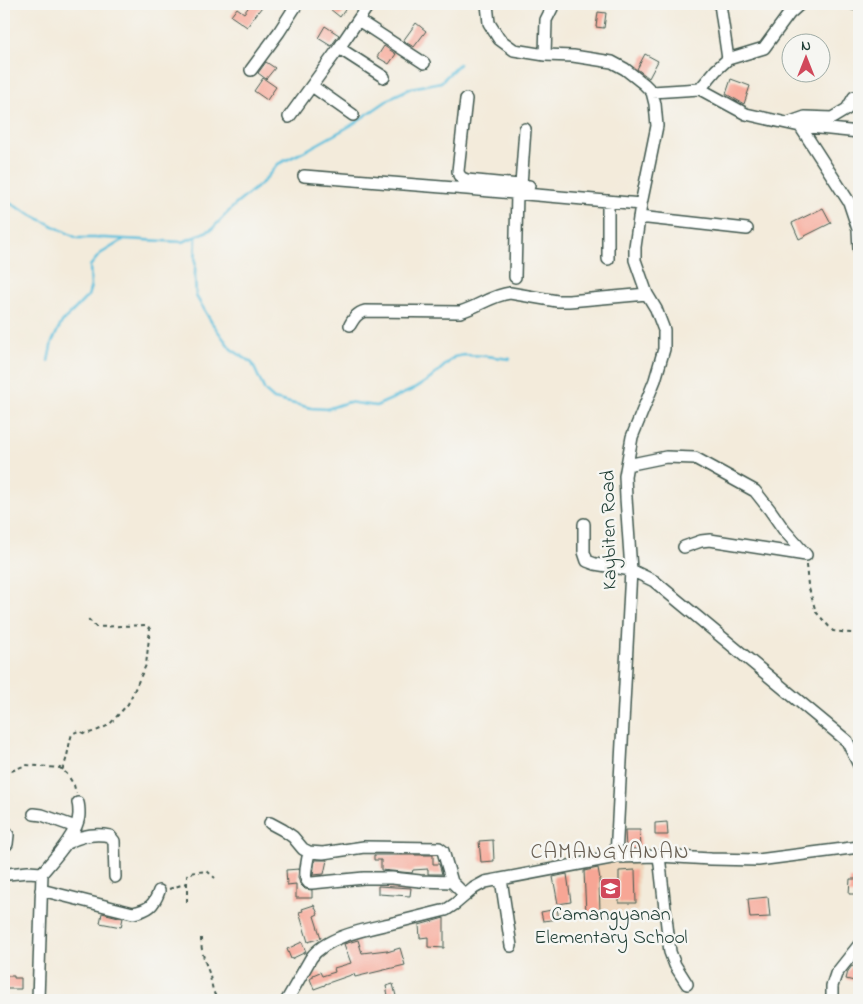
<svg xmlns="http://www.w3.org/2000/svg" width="863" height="1004" viewBox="0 0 863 1004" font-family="'Indie Flower',sans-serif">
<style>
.built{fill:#efd6bb}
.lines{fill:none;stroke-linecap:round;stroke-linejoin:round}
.stream{stroke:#5fc0dd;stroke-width:2.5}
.building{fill:#f7a695}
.minor-casing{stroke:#3f574d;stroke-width:14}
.path{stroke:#3f574d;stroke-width:2;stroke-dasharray:4 4;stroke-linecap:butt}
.minor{stroke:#fff;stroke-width:11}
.labels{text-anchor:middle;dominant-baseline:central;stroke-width:5;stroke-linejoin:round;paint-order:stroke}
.street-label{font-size:20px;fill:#1f3d34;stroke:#f6f6f2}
.poi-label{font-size:20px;fill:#1f3d34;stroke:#f6f6f2}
.quarter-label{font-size:22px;letter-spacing:1px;fill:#6b6256;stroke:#f6f6f2}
</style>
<rect width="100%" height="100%" fill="#f6f6f2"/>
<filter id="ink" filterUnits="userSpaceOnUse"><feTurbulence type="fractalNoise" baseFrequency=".02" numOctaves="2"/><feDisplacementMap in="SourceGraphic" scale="10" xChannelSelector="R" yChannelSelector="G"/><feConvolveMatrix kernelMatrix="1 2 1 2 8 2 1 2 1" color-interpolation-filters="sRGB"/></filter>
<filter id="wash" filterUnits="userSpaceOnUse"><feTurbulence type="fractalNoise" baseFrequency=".0096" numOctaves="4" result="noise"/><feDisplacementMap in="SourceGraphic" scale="20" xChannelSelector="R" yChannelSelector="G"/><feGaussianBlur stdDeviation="1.12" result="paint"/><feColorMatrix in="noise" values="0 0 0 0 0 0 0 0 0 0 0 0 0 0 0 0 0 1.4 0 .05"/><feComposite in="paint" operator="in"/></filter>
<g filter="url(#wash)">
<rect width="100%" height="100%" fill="#f3ebdb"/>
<path class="built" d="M638 859V911L586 914 582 867Z"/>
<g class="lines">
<path class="stream" d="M4 200 26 212 77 238H105L183 242 212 229 235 205 263 182 278 164 305 151 350 126 394 96 411 88 441 82 459 64
M196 236 195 276 196 296 212 323 231 349 252 363 265 391 274 399 311 408 327 409 348 402 376 406 414 389 430 379 454 357 464 355 486 356 510 359
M48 361 52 342 62 322 88 296 91 286 90 266 100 254 123 240"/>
</g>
<g id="blocks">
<path class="building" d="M251 4H264L247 27 231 16 237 8 244 13Z
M333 4H349L340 17 330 9Z
M598 12 606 13 604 28 596 27Z
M416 23 426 31 414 47 403 41Z
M325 26 339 35 331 46 318 38Z
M384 46 396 54 389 64 377 57Z
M645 54 658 61 649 78 637 69Z
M266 62 275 68 266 79 258 73Z
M263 78 276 87 267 100 254 91Z
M731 79 750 86 744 104 726 94Z
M823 208 831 223 799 239 792 223Z
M667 822 668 835H655V823Z
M625 830H640L641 849H626Z
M493 840 494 861 481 862 479 841Z
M374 855H433V864H439L442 874H428V869L413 870 412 873 381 870V860H374Z
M315 860H327L324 874 313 875Z
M598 868 600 879H599L600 912 586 913 584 871Z
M299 869 298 877 300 884 305 889 312 890V898H296V884L287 885 286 870Z
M635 870 636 903H619V871Z
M567 874 571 902 558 904 553 877Z
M850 879H859V894H849Z
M378 886 411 888 410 896 378 894Z
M768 897 770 917 750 918 748 899Z
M314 905 318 914 314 916 321 938 308 942 299 912 303 911 302 909Z
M557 909 559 919 543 921 541 912Z
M102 913 123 918 121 927 100 923Z
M444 918V948L428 947V937L420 938 419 925Z
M358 940 362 953 387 950V952L400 948 405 965 355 977 354 974 325 984V985L314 989 310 979 313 977V975L320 972 322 976 335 972 334 968 351 963 344 944Z
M302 942 306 952 291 959 287 949Z
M852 966 858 968 854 981 846 979 848 971Z
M4 976H14V978H21V989H4Z
M393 984 397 1000H389L386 986Z"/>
</g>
</g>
<g filter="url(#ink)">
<use href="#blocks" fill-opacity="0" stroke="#3f574d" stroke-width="1"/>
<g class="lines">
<defs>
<path id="minor" d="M487 4 489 23 499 39 514 50 545 55 573 56 612 62 625 69 644 84 652 92 655 104 657 126 641 204 635 247V260L647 294 656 309 664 330V349L655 380 632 437 625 476 626 498 631 570 616 857
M720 4 728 59
M854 4 859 5
M358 20 424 63
M339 48 384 77
M545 55 546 20 554 4
M251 70 279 32 297 4
M312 86 353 115
M700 89 716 70 728 59 764 48 789 14 800 4
M652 92 700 89 746 114 800 126 859 132
M466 99 458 171 459 175 462 178 467 180 529 186
M289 117 339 48 369 4
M788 123 805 117 832 118 847 109 854 97
M800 126 849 202 858 229 859 249
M304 176 467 189 641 204
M521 185 525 129
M639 217 747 229
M608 259V201
M515 277 517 193
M350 325C354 318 357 313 365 311L460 312C478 307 492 295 510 293L557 301H569L647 294
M627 465 666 457 695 458 755 491 770 510 784 530 806 555
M584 524V552L587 561 595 564 631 570 654 581 847 741 859 765
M684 547 701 541 710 540 806 555
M34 814 42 815 70 825 74 829
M270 823 283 830 293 837 303 849 309 852 323 853 364 847 439 848 443 851 452 882 465 895
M4 833H6L8 835 7 844
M67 843C80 836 95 833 110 836L114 841 115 877
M309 852C308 858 303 878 308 882 309 883 311 883 312 883L364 878H392L420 881 452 882
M659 856 670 952 675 965 687 984
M8 874 28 872 42 873C53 860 79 832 79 814 79 811 79 806 78 803
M501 879 511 946
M41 890 133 913C148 910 154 906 159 891
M38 1000 42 873
M287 1000 311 958C326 936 368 929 393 923 411 919 429 914 446 910L455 904 474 888 485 882 616 857 659 856 711 859 758 860 859 847
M832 1000V986L836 974 859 945"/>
</defs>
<use href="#minor" class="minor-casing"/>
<path class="path" d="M806 565 808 585 816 612 833 631 859 634
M62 770C68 759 68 746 72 734L78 731 86 734 96 731 109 725 128 704 146 665 150 629 147 625 96 627 87 618
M4 774 26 765 60 768 67 774 74 785 76 793
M169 889 187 883
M187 902V875L189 873 207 871 215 878
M201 938C201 950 204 959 208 970 212 980 211 991 218 1000"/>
<use href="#minor" class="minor"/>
</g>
</g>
<defs>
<symbol id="school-square" viewBox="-11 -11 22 22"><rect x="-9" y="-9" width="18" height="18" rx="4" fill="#d1495b" stroke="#f6f6f2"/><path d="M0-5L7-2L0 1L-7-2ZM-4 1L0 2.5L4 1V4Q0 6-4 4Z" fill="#fff"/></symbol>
</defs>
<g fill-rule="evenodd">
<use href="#school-square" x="598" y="876" width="25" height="25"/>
</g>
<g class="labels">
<g class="street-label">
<text transform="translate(610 530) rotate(-91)">Kaybiten Road</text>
</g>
<g class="poi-label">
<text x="611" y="915">Camangyanan<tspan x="611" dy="23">Elementary School</tspan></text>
</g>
<g class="quarter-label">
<text x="610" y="853">CAMANGYANAN</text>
</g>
</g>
<rect width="863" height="1004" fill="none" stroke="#f6f6f2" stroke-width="20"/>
<g transform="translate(806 58)"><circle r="24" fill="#f6f6f2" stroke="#a0aca6"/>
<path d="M0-4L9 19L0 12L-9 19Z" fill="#d1495b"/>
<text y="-8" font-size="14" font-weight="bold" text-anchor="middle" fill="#1f3d34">N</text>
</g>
</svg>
